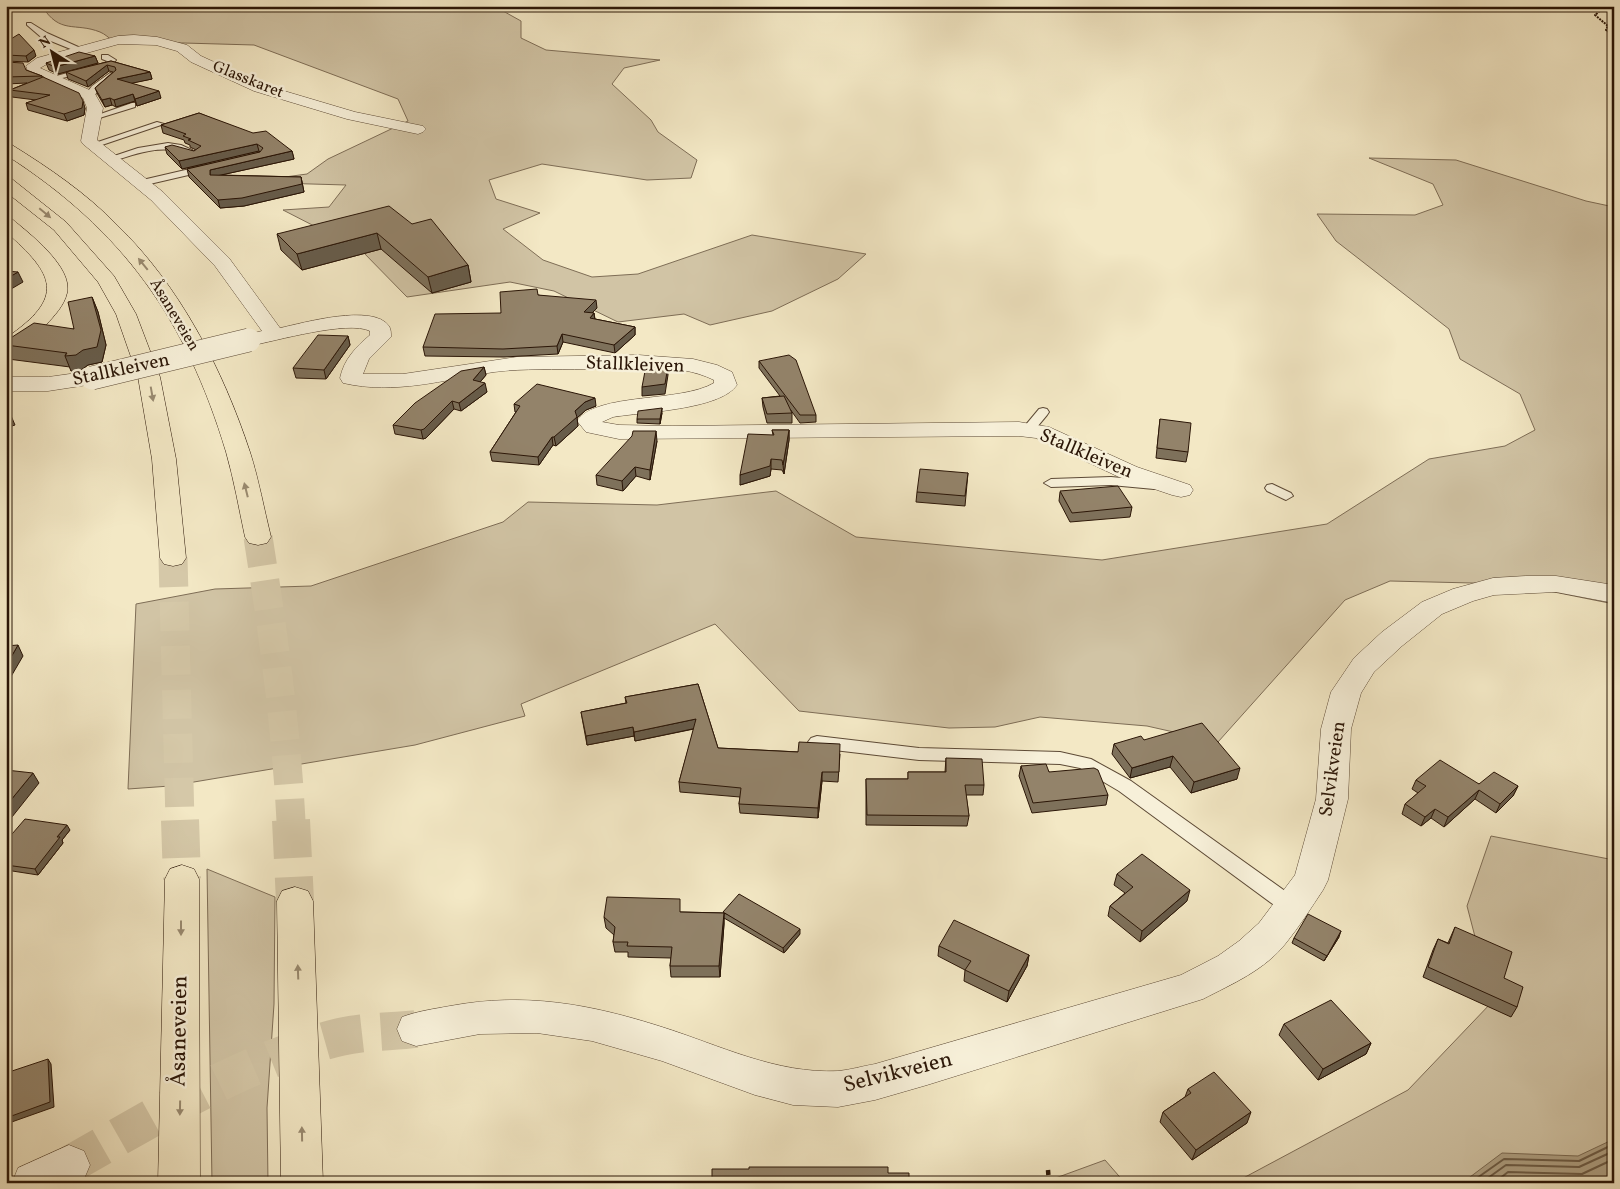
<svg xmlns="http://www.w3.org/2000/svg" width="1620" height="1189" viewBox="0 0 1620 1189" font-family="Vollkorn,serif">
<style>
.green{fill:#d1c4a5;stroke:#7e6d56}
.water{fill:#afa184;stroke:#7a6952}
.lines{fill:none;stroke-linecap:round;stroke-linejoin:round}
.shore{stroke:#6d5c46;stroke-width:2}
.street-tunnel{stroke:#d5c8a8;stroke-width:38;stroke-dasharray:38 19;stroke-linecap:butt}
.highway-tunnel-far1{stroke:#d5c8a8;stroke-width:29;stroke-dasharray:29 15;stroke-linecap:butt}
.highway-tunnel{stroke:#d5c8a8;stroke-width:38;stroke-dasharray:38 19;stroke-linecap:butt}
.lane-casing{stroke:#5d4a36;stroke-width:2}
.street-casing{stroke:#5d4a36;stroke-width:1}
.primary-casing{stroke:#2b1607;stroke-width:1}
.highway-casing{stroke:#2b1607;stroke-width:1}
.path-far1{stroke:#2b1607;stroke-width:2;stroke-dasharray:2 1;stroke-linecap:butt}
.path{stroke:#2b1607;stroke-width:4.5;stroke-dasharray:5 3;stroke-linecap:butt}
.lane{fill:#f7f0d9;fill-rule:evenodd}
.street{fill:#f7f0d9;fill-rule:evenodd}
.primary{fill:#f3e8c5;fill-rule:evenodd}
.highway{fill:#f3e8c5;fill-rule:evenodd}
.street-bridge-casing{stroke:#5d4a36;stroke-width:24;stroke-linecap:butt}
.street-bridge{stroke:#f7f0d9;stroke-width:23}
.wall{fill:#7e715b;stroke:#2b1607}
.shaded-wall{fill:#675c4a;stroke:#2b1607}
.building{fill:#93836a;stroke:#2b1607}
.oneway{fill:#998a70}
.labels{text-anchor:middle;dominant-baseline:central;stroke-width:5;stroke-linejoin:round;paint-order:stroke}
.far-street-label{font-size:16px;fill:#2b1607;stroke:#f7f0d9}
.street-label{font-size:19px;fill:#2b1607;stroke:#f7f0d9}
.near-street-label{font-size:22px;fill:#2b1607;stroke:#f7f0d9}
</style>
<rect width="100%" height="100%" fill="#f3e8c5"/>
<filter id="stains"><feTurbulence type="fractalNoise" baseFrequency=".004" numOctaves="4"/><feColorMatrix values="0 0 0 0 .2 0 0 0 0 .09 0 0 0 0 .02 0 0 0 .5 -.17"/></filter>
<radialGradient id="worn" r=".72"><stop offset=".6" stop-color="#630" stop-opacity="0"/><stop offset="1" stop-color="#630" stop-opacity=".3"/></radialGradient>
<path class="green" d="M42 6H494L521 21V38L546 50 660 60 624 68 612 84 651 120 658 132 697 160 691 178 647 180 542 164 489 180 496 199 540 213 503 229 543 260 592 277 638 274 752 235 866 254 838 279 772 311 710 325 684 314 618 322 554 291 510 282 407 297 361 250 283 210 329 207 346 185 277 183 263 180 307 174 328 159 408 121 398 99 254 45 113 41C109 38 105 34 100 32 75 22 60 35 42 6Z
M1369 158 1456 160 1586 201 1614 207V604L1514 584 1390 581 1345 600 1218 742 1147 726 1040 717 995 727 949 728 799 711 715 624 521 704 525 716 415 745 170 786 128 789 136 604 215 589 311 586 503 522 528 502 657 505 776 491 856 537 1102 560 1327 524 1429 459 1505 446 1535 430 1520 394 1460 359 1449 329 1336 241 1317 214 1415 215 1443 205 1433 184Z
M1491 836 1614 860V1183H1234L1408 1090 1492 1002 1467 906Z
M207 869 275 897 274 1004 267 1108 268 1183H212Z
M1105 1160 1125 1183H1042Z"/>
<path class="water" d="M1614 1139V1183H1462L1502 1153 1578 1156Z"/>
<g class="lines">
<path class="shore" d="M1470 1183 1504 1159 1579 1161 1614 1144
M1481 1183 1506 1165 1579 1167 1614 1151
M1494 1183 1508 1172 1582 1174 1614 1159"/>
<path class="street-tunnel" d="M69 1165C156 1116 243 1061 340 1037 365 1031 391 1032 416 1029"/>
<path class="highway-tunnel-far1" d="M258 537C273 631 286 726 291 821
M173 558 180 821"/>
<path class="highway-tunnel" d="M180 820 182 879
M291 820 295 901"/>
<defs>
<path id="lane" d="M27 23H31L47 33 85 50 78 52 41 37 27 25Z
M102 55H108L116 60 111 67 49 81 45 79 105 63 107 61 102 59Z
M110 73 117 75 92 97H86L85 95 92 86Z
M132 103H135V107L93 120 89 118Z
M157 122 164 124 96 147 89 145Z
M168 143 181 145 192 150 188 153C157 144 138 154 109 162L105 159 138 148Z
M207 165 210 166V170L141 186 136 183 138 181Z
M1043 408 1047 409 1049 412 1047 415 1032 433H1024L1022 430 1024 427 1039 409Z
M1111 477 1154 481 1161 485 1154 489 1111 485 1051 487 1044 483 1051 479Z
M1272 484 1291 493 1293 496 1286 500 1267 491 1265 488 1267 485Z
M817 736 919 748 1060 752 1091 759 1131 781 1299 901 1302 907 1299 913 1292 915 1285 913 1119 791 1080 768 1060 764 919 760 817 748 811 746 808 742 811 738Z"/>
<path id="street" d="M134 35 157 37 187 45 201 56 264 85 355 112 423 126 426 129 423 132 418 134 347 119 254 91 191 62 177 51 156 45 119 44 47 64 40 68 94 92 103 108 97 140 163 192 229 258 280 328C303 323 373 303 389 326 391 329 391 333 391 337L369 359 363 374H403L517 357 638 355 693 359 717 365 732 372 737 385C720 410 642 412 613 417L602 422 619 425 672 426 1019 422 1049 427 1137 467 1190 485 1193 490 1190 495 1181 497 1172 495 1119 477 1036 438 1019 436 619 439 586 432 577 421C597 392 680 403 714 383V380C675 361 628 369 586 369 555 370 525 368 494 372 443 380 395 395 343 383L340 378C344 359 356 347 370 335V331C348 320 276 341 249 346L242 344 239 340 242 336 262 331 215 266 151 200 83 144 81 141 87 108 83 98 29 74 26 66 37 58 118 36Z
M92 371 100 373 103 378 100 383 48 391H6V377H48Z
M1526 576H1556L1614 585V603L1556 592 1494 595 1473 601 1442 614 1402 646 1374 672 1361 693 1351 729 1348 799 1328 880 1323 890C1311 908 1299 927 1286 943 1265 970 1232 984 1203 999L927 1085 875 1100 838 1107 793 1105 755 1095 662 1061 592 1041 537 1033 480 1034 416 1046 402 1041 397 1029 402 1017C418 1011 434 1009 450 1006 525 992 590 1004 662 1027 719 1045 776 1074 838 1071 850 1070 863 1066 875 1064L1181 975 1218 956 1239 941 1259 923 1295 875 1316 799 1321 729 1331 692 1354 658 1382 632 1422 602 1453 589 1493 578Z
M69 1145 84 1151 90 1165 84 1179 77 1183H12L18 1168Z"/>
<path id="primary" d="M6 218 12 219C30 234 73 267 67 293 64 306 54 316 46 325 35 337 23 349 6 353V338C66 297 55 275 6 232Z"/>
<path id="highway" d="M6 143 12 145C49 168 86 193 117 225 180 286 223 370 250 452 259 480 264 509 271 537L267 543 258 545 249 543 245 537C239 509 234 480 226 452 186 319 123 230 6 155Z
M6 178 12 179 66 222 114 276 136 314 160 377 176 459 186 558 182 564 173 566 164 564 160 558 152 459 138 377 116 314 98 282 54 230 6 192Z
M182 865 194 869 199 879 200 1183H158L165 879 170 869Z
M295 887 308 891 313 901 323 1183H281L277 901 282 891Z"/>
</defs>
<use href="#lane" class="lane-casing"/>
<use href="#street" class="street-casing"/>
<use href="#primary" class="primary-casing"/>
<use href="#highway" class="highway-casing"/>
<path class="path-far1" d="M1585 6 1601 10 1595 15 1608 26 1606 30 1614 35"/>
<path class="path" d="M1048 1170 1049 1183"/>
<use href="#lane" class="lane"/>
<use href="#street" class="street"/>
<use href="#primary" class="primary"/>
<use href="#highway" class="highway"/>
<defs>
<path id="street-bridge" d="M92 378 249 340"/>
</defs>
<use href="#street-bridge" class="street-bridge-casing"/>
<use href="#street-bridge" class="street-bridge"/>
</g>
<path class="wall" d="M6 42 36 56 28 62 6 61Z
M95 56 98 63 58 74 49 70 46 63Z
M111 61 150 72 152 79 131 83 161 98 137 106 135 101 116 107 112 105 105 107 98 95 95 88 113 72 109 71 88 87 68 79 66 72Z
M6 62 26 70 42 76 85 108 84 115 67 121 28 110 26 103 36 100 12 97 10 90 27 83 6 84Z
M199 113 292 151 294 159 221 175 301 177 304 192 244 206 220 208 189 177 187 169 260 152 259 151 182 169 167 154 165 147 194 151 196 150 190 147V145L185 143 184 140 163 133 161 125Z
M412 224 468 265 471 282 432 293 381 249 302 270 281 250 277 234Z
M538 295 597 308 592 313H594L595 319 635 327V335L615 353 563 342 558 354 504 357 425 356 423 347 501 313Z
M92 297 98 312 106 345 102 362 88 365 81 370 71 371 70 367 8 359 6 354V341L74 329Z
M348 336 350 345 326 379 296 378 293 368Z
M759 361 816 415V422L800 423 790 409 792 413V423H767L763 407 762 398 780 396 759 368Z
M484 367 486 375 480 382 487 392 461 411 454 409 426 438 423 439 395 434 393 425Z
M514 404 596 406 586 410 577 418 578 426 556 446 553 445 539 465 492 461 490 452 516 412H515Z
M662 413 660 424 637 423V419Z
M1160 419 1188 452 1186 462 1156 458 1159 429Z
M772 430H789V440L784 474 782 470 771 469 770 476 740 485 773 435Z
M657 441 650 480 636 476 623 491 597 485 596 475Z
M968 473 965 506 916 502 917 492Z
M1060 492 1132 507 1130 517 1070 522 1059 501Z
M698 684 718 748 840 754 838 782 822 781 818 818 740 813 739 804 740 797 680 792 679 782 694 729 635 741 634 736 587 745 581 712 626 703 625 697Z
M1144 740 1237 779 1191 793 1170 767 1130 778 1112 754 1114 744Z
M946 758 984 785 983 795H966L969 816 967 826 866 825V779H908V772H945Z
M1021 766 1049 772 1108 795 1106 805 1032 813 1019 776Z
M1416 780 1479 784 1518 786 1513 796 1496 813 1475 799 1444 827 1431 818 1421 826 1402 814 1405 804 1418 793 1412 789Z
M70 830 62 840 63 843 38 875 6 870V841Z
M1117 874 1187 901 1140 942 1108 916 1110 906 1125 893 1114 885Z
M681 912 723 913 800 934 784 953 724 918V924L720 977H671L670 966 671 958 628 957V952H615L613 942 614 935 606 928 604 917Z
M1455 927 1504 978 1517 1007 1511 1017 1423 977 1433 950 1438 939 1448 943Z
M1339 937 1324 961 1292 943 1294 938Z
M939 946 1029 955 1027 966 1007 1002 964 981 965 970 938 956Z
M1284 1024 1371 1043 1366 1054 1318 1080 1279 1035Z
M1188 1089 1247 1123 1192 1160 1160 1122 1163 1112 1185 1097Z"/>
<path class="shaded-wall" d="M34 50 36 56 28 62 26 56Z
M95 56 98 63 58 74 55 67Z
M107 65 109 71 88 87 86 81Z
M150 72 152 79 119 86 117 79Z
M159 91 161 98 137 106 135 99Z
M133 94 135 101 116 107 114 100Z
M110 98 112 105 105 107 102 100Z
M83 101 85 108 84 115 67 121 64 114Z
M257 144 259 151 182 169 179 161Z
M292 151 294 159 212 177 210 175V170Z
M301 177 304 192 244 206 220 208 218 200Z
M377 233 381 249 302 270 297 254Z
M6 248 9 254 6 255Z
M468 265 471 282 432 293 428 277Z
M18 272 23 282 6 292V279Z
M92 297 98 312 106 345 102 362 88 365 81 370 71 371 65 356Z
M596 300 597 308 585 320 584 312Z
M594 313 595 321 590 318Z
M635 327V335L615 353 614 345Z
M562 334 563 342 558 354 557 346Z
M348 336 350 345 326 379 324 370Z
M668 366V375L665 394 642 396V387Z
M484 367 486 375 475 388 473 380Z
M485 383 487 392 461 411 459 403Z
M595 398 596 406 586 410 577 418 578 426 556 446 554 437 575 411 585 402Z
M452 401 454 409 426 438 423 439 421 430Z
M662 408V413L660 424V419Z
M9 411 15 425 6 428V412Z
M789 430V440L784 474 783 465Z
M656 431 657 441 650 480V470Z
M552 437 553 445 539 465 538 457Z
M771 459V469L770 476 740 485V475Z
M635 467 636 476 623 491 622 481Z
M18 645 23 656 9 680 6 675V666Z
M696 719 697 728 635 741 634 732Z
M633 727 634 736 587 745 586 736Z
M1173 756 1170 767 1130 778 1132 768Z
M1240 768 1237 779 1191 793 1194 782Z
M822 772V781L818 818V808Z
M33 773 39 783 8 822 6 819V806Z
M1518 786 1513 796 1496 813 1500 804Z
M1479 790 1475 799 1444 827 1448 817Z
M1435 809 1431 818 1421 826 1425 817Z
M67 825 70 830 62 840 63 843 38 875 35 869 57 837Z
M1190 890 1187 901 1140 942 1142 931Z
M724 913V924L720 977 719 966Z
M800 929V934L784 953 783 948Z
M1341 931 1339 937 1324 961 1327 956Z
M1029 955 1027 966 1007 1002 1009 991Z
M1371 1043 1366 1054 1318 1080 1323 1069Z
M48 1059 51 1064 54 1107 6 1124V1118Z
M1251 1112 1247 1123 1192 1160 1196 1150Z"/>
<path class="building" d="M19 34 34 50 26 56 6 55V42Z
M79 52 95 56 55 67 46 63Z
M111 61 150 72 117 79 159 91 135 99 133 94 114 100 110 98 102 100 95 88 116 70 115 67 107 65 86 81 66 72Z
M6 62 23 63 26 70 42 76 6 77Z
M43 77 79 93 83 101 82 108 64 114 26 103 50 95 10 90Z
M199 113 253 133 266 131 292 151 210 170V175L301 177 302 184 242 198 218 200 187 169 260 152 263 148 257 144 179 161 165 147 172 145 194 151 201 146 188 140 191 139 183 136 186 134 161 125Z
M389 206 412 224 431 219 468 265 428 277 377 233 297 254 277 234Z
M6 271 18 272 6 279Z
M537 289 538 295 596 300 584 312 594 313 590 318 635 327 614 345 562 334 557 346 503 349 423 347 435 314 501 313 500 292Z
M92 297 101 330 97 347 83 350 76 355 65 356 67 353 6 345V341L34 323 74 329 68 302Z
M318 335 348 336 324 370 293 368Z
M789 355 796 360 816 415H800L759 361Z
M646 366H668L665 384 642 387Z
M484 367 473 380 485 383 459 403 452 401 424 429 421 430 393 425 415 403 461 371Z
M537 384 595 398 585 402 575 411 577 417 554 437H552L538 457 490 452 520 406 514 404Z
M784 396 792 413 767 414 762 398Z
M662 408 660 419H637L638 411Z
M1160 419 1191 423 1188 452 1157 448Z
M772 430H789L783 465 782 460 771 459 770 466 740 475 748 434 774 435Z
M633 431H656L650 470 635 467 622 481 596 475 632 436Z
M920 469 968 473 965 496 917 492Z
M1118 486 1132 507 1072 513 1060 491Z
M18 645 6 666V646Z
M698 684 718 748 798 752 799 742 840 744 839 772H822L818 808 739 804 741 788 679 782 696 719 634 732 633 727 586 736 581 712 627 703 625 697Z
M1202 723 1240 768 1194 782 1173 756 1132 768 1114 744 1141 736 1144 740Z
M946 758 982 759 984 785H965L969 816 867 815 866 779H908V772H946Z
M1440 760 1479 784 1494 772 1518 786 1500 804 1479 790 1448 817 1435 809 1425 817 1405 804 1426 786 1416 780Z
M1046 764 1049 772 1094 768 1098 770 1108 795 1033 803 1021 766Z
M6 770 33 773 6 806Z
M25 819 67 825 57 837H60L35 869 6 865V841Z
M1142 854 1190 890 1142 931 1110 906 1133 887 1117 874Z
M739 894 800 929 783 948 723 912Z
M607 897 680 899V912L724 913 719 966H670L672 947 627 946 628 942H613L615 927 604 917Z
M1308 914 1341 931 1327 956 1294 938Z
M954 920 1029 955 1009 991 965 970 971 961 939 946Z
M1455 927 1512 952 1504 978 1523 987 1517 1007 1428 967 1438 939 1449 944Z
M1331 1000 1371 1043 1323 1069 1284 1024Z
M48 1059 50 1102 6 1118V1073Z
M1214 1072 1251 1112 1196 1150 1163 1112 1191 1093 1188 1089Z
M749 1167H888V1173H909V1183H712V1169H749Z"/>
<defs><path id="oneway-solid" d="M-6-.8H1V-3.2L6.5 0L1 3.2V.8H-6Z" transform="scale(1.25)"/></defs>
<g class="oneway">
<use href="#oneway-solid" transform="translate(45 213) rotate(40)"/>
<use href="#oneway-solid" transform="translate(143 264) rotate(-129)"/>
<use href="#oneway-solid" transform="translate(152 394) rotate(80)"/>
<use href="#oneway-solid" transform="translate(246 490) rotate(-104)"/>
<use href="#oneway-solid" transform="translate(181 928) rotate(90)"/>
<use href="#oneway-solid" transform="translate(298 972) rotate(-92)"/>
<use href="#oneway-solid" transform="translate(180 1108) rotate(91)"/>
<use href="#oneway-solid" transform="translate(302 1134) rotate(-91)"/>
</g>
<g class="labels">
<g class="far-street-label">
<text transform="translate(248 80) rotate(22)">Glasskaret</text>
<text transform="translate(174 315) rotate(59)">Åsaneveien</text>
</g>
<g class="street-label">
<text transform="translate(635 365) rotate(2)">Stallkleiven</text>
<text transform="translate(121 370) rotate(-12)">Stallkleiven</text>
<text transform="translate(1086 454) rotate(23)">Stallkleiven</text>
<text transform="translate(1333 769) rotate(-82)">Selvikveien</text>
</g>
<g class="near-street-label">
<text transform="translate(180 1031) rotate(-89)">Åsaneveien</text>
<text transform="translate(898 1073) rotate(-14)">Selvikveien</text>
</g>
</g>
<rect width="1620" height="1189" fill="none" stroke="#f3e8c5" stroke-width="25"/>
<rect x="8" y="8" width="1605" height="1174" fill="none" stroke="#2b1607" stroke-width="2.5"/>
<rect x="12" y="12" width="1595" height="1164" fill="none" stroke="#2b1607"/>
<g transform="translate(52 52) rotate(324)" stroke="#f7f0d9" stroke-width="4" paint-order="stroke">
<path d="M0-4L9 19L0 12L-9 19Z" fill="#2b1607"/>
<text y="-8" font-size="14" font-weight="bold" text-anchor="middle" fill="#2b1607">N</text>
</g>
<rect width="100%" height="100%" filter="url(#stains)"/>
<rect width="100%" height="100%" fill="url(#worn)"/>
</svg>
